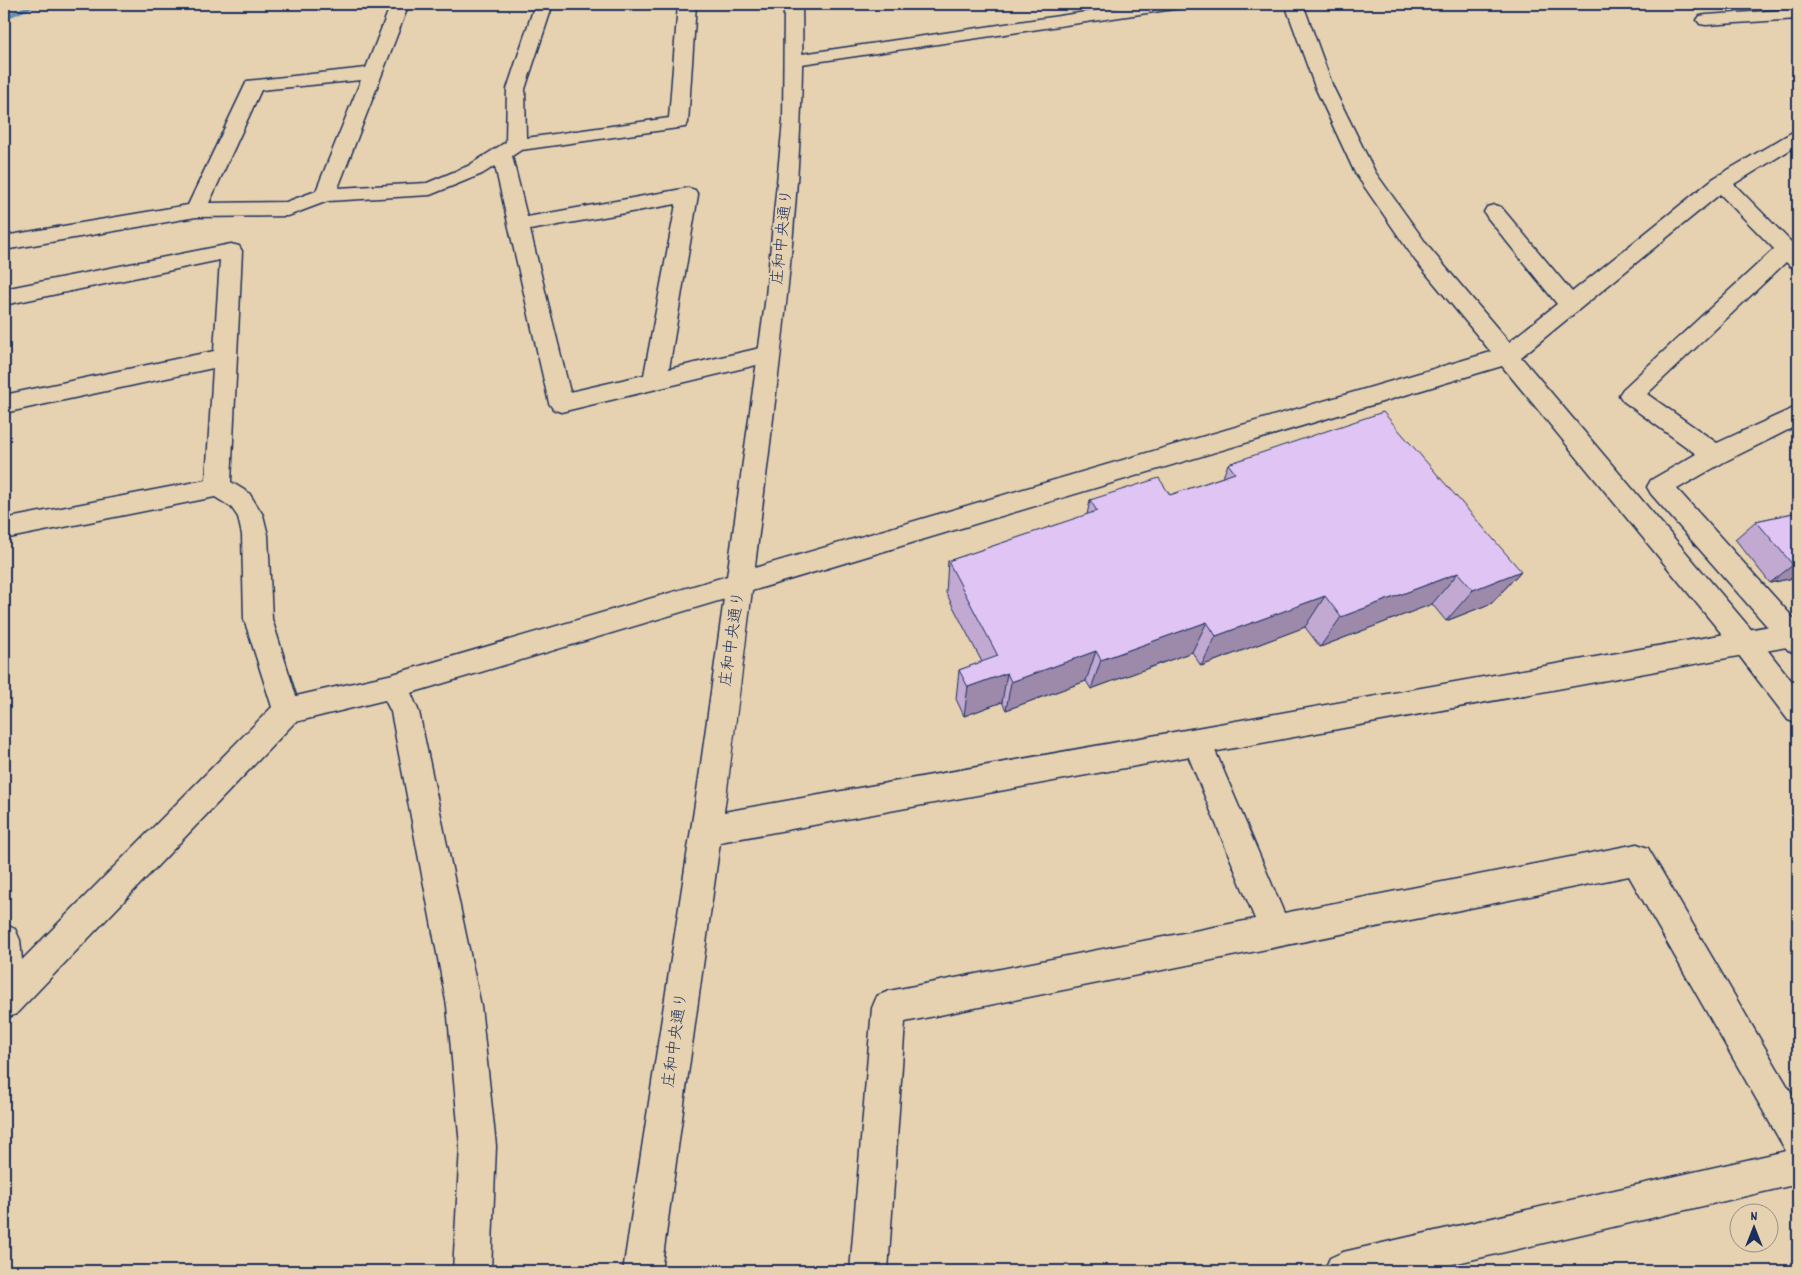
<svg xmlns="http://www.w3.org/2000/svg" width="1802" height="1275" viewBox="0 0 1802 1275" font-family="Dekko,'Klee One',sans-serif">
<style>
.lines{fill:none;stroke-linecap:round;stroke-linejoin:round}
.stream{fill:#6391b8;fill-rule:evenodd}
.minor-casing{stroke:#1b2f5e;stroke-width:3}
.tertiary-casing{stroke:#1b2f5e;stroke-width:3}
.minor{fill:#e6d2b0;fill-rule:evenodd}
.tertiary{fill:#e6d2b0;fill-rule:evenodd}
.wall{fill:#c1a9d2;stroke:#1b2f5e}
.shaded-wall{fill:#9d8aab;stroke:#1b2f5e}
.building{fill:#e0c5f4;stroke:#1b2f5e}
.labels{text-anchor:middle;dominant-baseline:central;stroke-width:4;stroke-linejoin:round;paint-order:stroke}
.street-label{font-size:16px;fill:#1b2f5e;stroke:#e6d2b0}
</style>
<rect width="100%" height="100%" fill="#e6d2b0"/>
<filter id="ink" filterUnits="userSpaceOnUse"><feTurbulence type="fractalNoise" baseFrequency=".02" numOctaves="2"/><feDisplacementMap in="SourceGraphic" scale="10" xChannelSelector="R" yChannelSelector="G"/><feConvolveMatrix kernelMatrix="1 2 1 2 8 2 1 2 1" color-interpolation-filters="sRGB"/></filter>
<g filter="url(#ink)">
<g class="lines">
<path class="stream" d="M31 4H41L4 20V15Z"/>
<defs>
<path id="minor" d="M391 4H409L338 188 427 183 468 166 506 142 507 89 535 4H553L525 89 526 138 669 118 678 4H696L688 123 685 127 521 150 512 156 527 217 688 188 695 190 698 195 669 369 769 346 777 348 780 354 777 360 561 412 553 409 549 403 495 166 482 174 430 195 328 201 288 216 196 217 4 250V236L188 205 247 81 366 68ZM361 80 316 191 286 202 209 203 261 90ZM676 204 644 375 570 392 530 230Z
M1140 4H1183L1180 8 1174 9 795 65 789 64 786 60 789 56 795 55Z
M1285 4H1303L1333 87 1375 172 1431 250 1509 342 1557 304 1487 217 1484 212 1487 207 1494 205 1501 207 1572 292 1714 178 1791 133 1798 131V145L1734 184 1798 249V268L1790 266 1786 262 1647 394 1717 443 1798 406V425L1724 462 1677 489 1798 623V654L1788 650 1651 494 1647 487 1651 480 1696 454 1623 401 1619 395 1623 389 1774 249 1720 194 1521 357 1755 634 1798 689V724L1788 720 1735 650 1502 366 411 693 419 712 481 1006 496 1146 491 1271H453L460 1146 447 1006 391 712 385 700 295 722 16 1014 4 1019V924L15 929 20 940 22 960 272 707 244 619 242 535 238 517 231 507 215 497 4 539V519L206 480 213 368 4 413V395L214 351 220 260 4 305V289L231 244 239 246 242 251 231 482 249 493 263 515 268 535 272 619 296 696 393 674 1491 352 1415 260 1355 173 1315 87Z
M1798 9V19L1706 25 1700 24 1697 20 1700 16 1706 15Z
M1198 730 1208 734 1284 913 1637 844 1648 848 1798 1104V1184L1423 1271H1324L1330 1258 1343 1252 1786 1151 1629 876 905 1022 888 1271H850L872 1008 877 996 889 991 1255 919 1183 743 1188 734Z"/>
<path id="tertiary" d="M784 4H802C805 155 787 302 769 452 754 572 740 692 724 812L1798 621V645L720 842 661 1271H623L700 771 766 296 783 121Z"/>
</defs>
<use href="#minor" class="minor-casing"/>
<use href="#tertiary" class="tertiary-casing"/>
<use href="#minor" class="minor"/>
<use href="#tertiary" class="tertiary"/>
</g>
<path class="wall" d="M1228 464 1521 571 1492 603 1446 621 1432 604 1320 647 1305 627 1201 666 1192 652 1091 689 1086 681 1006 710 1002 702 964 716 956 699 959 670 982 662 946 593 948 561 1087 515 1090 500 1170 495 1223 477Z
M1798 512V577L1770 583 1735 539 1756 521Z"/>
<path class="shaded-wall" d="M1798 564V577L1770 583 1793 565Z
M1521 571 1492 603 1446 621 1473 590Z
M1458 573 1432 604 1320 647 1341 617Z
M1325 596 1305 627 1201 666 1216 636Z
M1207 622 1192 652 1091 689 1101 660Z
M1096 651 1086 681 1006 710 1011 682Z
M1007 673 1002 702 964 716 968 687Z"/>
<path class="building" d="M1383 412 1521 571 1473 590 1458 573 1341 617 1325 596 1216 636 1207 622 1101 660 1096 651 1011 682 1007 673 968 687 959 670 998 656 948 561 1097 511 1090 500 1159 478 1170 495 1235 473 1228 464Z
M1798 512V564L1793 565 1756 521Z"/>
</g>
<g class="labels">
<g class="street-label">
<text transform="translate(783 237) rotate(-84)">庄和中央通り</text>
<text transform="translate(733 639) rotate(-82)">庄和中央通り</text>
<text transform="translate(676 1040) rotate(-82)">庄和中央通り</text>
</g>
</g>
<rect width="1802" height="1275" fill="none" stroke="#e6d2b0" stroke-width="20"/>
<rect x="10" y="10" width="1782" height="1255" fill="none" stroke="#1b2f5e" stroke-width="2" filter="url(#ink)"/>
<g transform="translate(1754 1228)"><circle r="24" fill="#e6d2b0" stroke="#95918f"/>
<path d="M0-4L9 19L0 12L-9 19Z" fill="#1b2f5e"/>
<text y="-8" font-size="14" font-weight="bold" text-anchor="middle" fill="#1b2f5e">N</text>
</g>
</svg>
